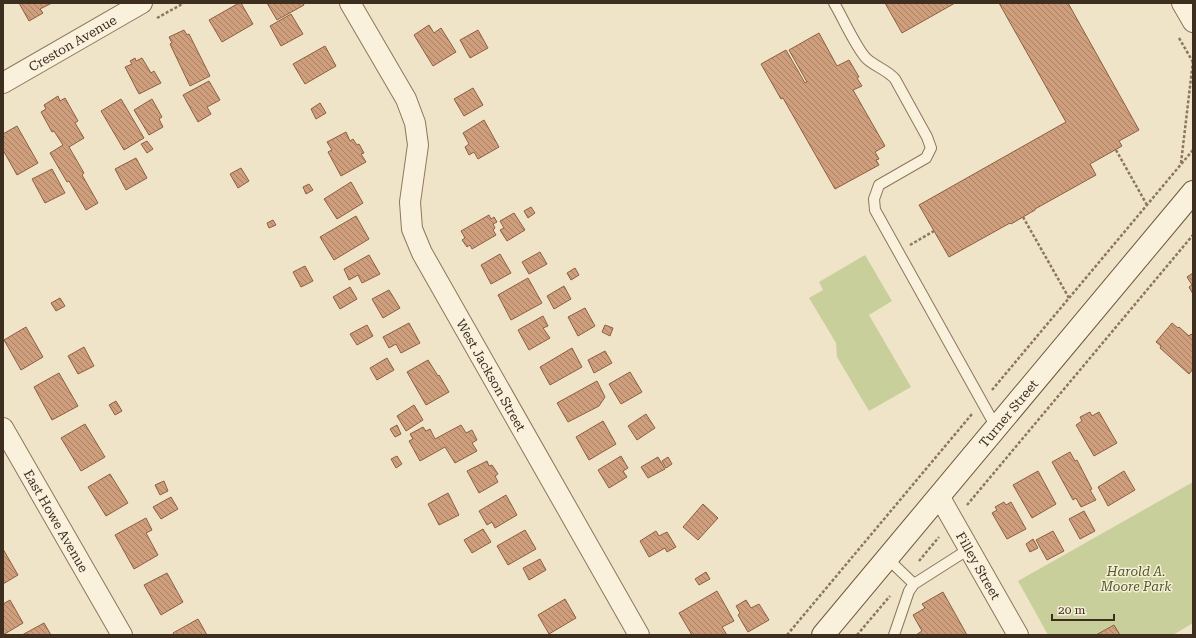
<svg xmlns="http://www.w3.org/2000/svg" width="1196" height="638" viewBox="0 0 1196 638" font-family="'Roboto Serif',serif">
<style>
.park{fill:#c9cf9b}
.building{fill:url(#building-back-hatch);stroke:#8d5f41}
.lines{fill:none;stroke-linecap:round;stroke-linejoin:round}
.lane-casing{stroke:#8d765c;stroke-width:12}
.street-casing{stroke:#8d765c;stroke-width:22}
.secondary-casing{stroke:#6f573f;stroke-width:24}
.path{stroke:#8d765c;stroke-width:2.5;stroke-dasharray:3 2;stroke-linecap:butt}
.lane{stroke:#faf1dc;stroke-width:10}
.street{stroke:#faf1dc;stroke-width:20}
.secondary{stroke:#faf1dc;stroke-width:22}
.labels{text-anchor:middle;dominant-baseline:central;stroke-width:3;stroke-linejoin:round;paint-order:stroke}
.street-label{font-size:13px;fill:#3d2e20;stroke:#f7eed8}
.park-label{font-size:13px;font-style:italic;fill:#4d5a26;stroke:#f7eed8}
</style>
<defs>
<pattern id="building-back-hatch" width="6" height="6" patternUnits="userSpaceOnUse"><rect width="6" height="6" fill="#cf9f7d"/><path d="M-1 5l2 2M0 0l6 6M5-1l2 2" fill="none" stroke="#a98266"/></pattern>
</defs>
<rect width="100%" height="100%" fill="#f0e4c8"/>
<path class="park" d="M865 255 892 301 869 315 911 387 869 411 837 357 836 343 809 298 823 290 819 282Z
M1193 482V623L1173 635H1048L1018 581Z"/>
<path class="building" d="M19 3H52L40 9 43 13 29 21Z
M239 3H241L253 24 222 42 209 20Z
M267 3H303L304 5 277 20Z
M885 3H955L902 33Z
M999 3H1068L1139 130 1119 141 1122 146 1090 164 1096 175 1035 209V210L1011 224 1010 223 949 257 919 205 1066 122Z
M291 14 303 34 281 46 270 26Z
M429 25 434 33 441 28 456 52 433 66 414 35Z
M184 30 187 35 189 34 210 76 190 86 170 44 172 43 169 37Z
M478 30 488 48 470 58 460 40Z
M819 33 837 66 849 60 859 77 857 78 862 86 853 90 885 146 875 152 879 159 876 160 879 165 835 189 783 98 781 99 761 64 786 50 805 83 807 82 789 50Z
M325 46 336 66 305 84 293 64Z
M135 58 136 61 142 58 151 73 154 71 161 83 139 94 125 67 132 64 130 61Z
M209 81 220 100 207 107 211 114 198 122 183 95Z
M473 88 483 105 464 116 454 99Z
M58 96 60 101 65 98 78 121 75 123 84 138 69 147 84 173 82 175 98 203 86 210 69 181 67 182 50 153 63 145 54 131 52 132 41 112 46 109 44 105Z
M121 99 144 138 124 150 101 111Z
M152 99 162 117 159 119 163 127 149 135 134 110Z
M320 103 326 113 316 119 311 109Z
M484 120 499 147 478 159 474 152 469 155 465 147 469 144 463 133Z
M17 126 38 163 17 175 3 150V134Z
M346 132 350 141 353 139 357 145 359 144 364 153 361 154 366 162 341 176 328 152 332 150 327 142Z
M147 141 153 149 147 153 141 144Z
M136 158 147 178 126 190 115 169Z
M241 168 249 181 238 188 230 174Z
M52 169 65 193 45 203 32 179Z
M351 182 363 203 337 219 324 199Z
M309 184 313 190 306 194 303 187Z
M531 207 535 213 528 218 524 211Z
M514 213 525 230 507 241 500 230 504 228 500 221Z
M489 215 491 219 494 217 497 222 493 224 495 228 493 230 496 235 472 249 470 245 467 247 462 240 465 238 461 231Z
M356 216 369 239 334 260 320 237Z
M273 220 276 225 269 228 267 223Z
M540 252 547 264 529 274 522 262Z
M500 254 511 273 491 284 481 265Z
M369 255 380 274 362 283 358 275 349 280 344 269Z
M305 266 313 281 301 287 293 272Z
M575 268 579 275 571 280 567 273Z
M1193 273V294L1189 287 1192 285 1187 277Z
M528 278 542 303 511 320 498 295Z
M564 286 571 299 554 309 547 296Z
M350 287 357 299 340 309 333 297Z
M389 290 400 308 383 318 372 299Z
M60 298 65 306 56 311 51 303Z
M585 308 595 326 578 336 568 317Z
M543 316 548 326 543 328 550 338 529 350 518 330Z
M409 323 420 343 401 353 396 344 389 348 383 337Z
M1172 323 1178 328 1179 327 1189 336 1191 334 1193 336V369L1189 374 1160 348 1161 346 1156 342Z
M367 325 373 336 357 345 350 334Z
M605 325 613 328 610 336 602 332Z
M26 327 43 357 21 370 4 340Z
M84 347 94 366 78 374 68 356Z
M572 348 582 367 550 385 540 367Z
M605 351 612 363 594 373 588 360Z
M387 358 394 370 377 380 370 368Z
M428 360 438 376 439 375 449 392 426 405 407 372Z
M630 372 642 392 621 404 609 384Z
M59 373 78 406 52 420 34 387Z
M597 381 605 397 599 406 568 422 557 403Z
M116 401 122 411 115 415 109 405Z
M414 405 423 420 406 431 397 416Z
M1090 412 1092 416 1099 412 1117 443 1094 456 1076 425 1082 421 1080 417Z
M646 414 655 428 637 440 628 426Z
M603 421 616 444 589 460 576 437Z
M85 424 105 457 81 471 61 438Z
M397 425 401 434 395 437 390 429Z
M461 425 466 433 472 430 477 440 472 443 477 451 455 463 445 447 420 461 409 441 413 439 410 434 423 427 426 431 430 429 435 439Z
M1070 452 1075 461 1077 460 1092 489 1090 490 1096 500 1081 507 1076 498 1073 500 1052 462Z
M397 456 402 464 396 468 391 459Z
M621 456 628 468 623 471 627 477 609 488 598 470Z
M658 457 665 469 648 478 641 467Z
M668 457 672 464 666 468 662 461Z
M487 461 489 466 492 465 498 474 495 476 498 482 479 493 467 471Z
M1038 471 1056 504 1032 518 1013 485Z
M1124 471 1135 490 1108 506 1098 487Z
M110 474 128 503 106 516 88 487Z
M164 481 168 491 160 495 155 485Z
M448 493 459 515 439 525 428 504Z
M506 495 517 515 495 528 492 522 487 525 479 511Z
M171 497 178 509 161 519 153 507Z
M1004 502 1006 505 1011 502 1026 529 1007 539 992 513 997 510 995 507Z
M703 504 718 518 698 540 683 527Z
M1084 511 1095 531 1080 539 1069 519Z
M146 518 152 530 146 533 158 555 134 569 115 535Z
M483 529 491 542 472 553 464 540Z
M525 530 536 549 508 565 497 546Z
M656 531 659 536 667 532 676 547 667 552 665 548 649 557 640 541Z
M1053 531 1064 551 1047 560 1036 540Z
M1033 539 1038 548 1030 552 1026 544Z
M3 549 18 575 3 584Z
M540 559 546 570 529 580 523 568Z
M706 572 710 579 699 585 695 579Z
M167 573 183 602 161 615 144 585Z
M717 591 734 621 722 627 727 635H692L679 613Z
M943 592 967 635H916L922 631 913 615 925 608 922 604Z
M565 599 576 618 549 634 538 615Z
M10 600 23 623 3 635V604Z
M746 600 751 608 759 604 769 620 748 632 738 615 740 613 736 606Z
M198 619 207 635H174L173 633Z
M44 623 51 635H22Z
M1114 625 1120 635H1096Z"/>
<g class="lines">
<defs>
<path id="lane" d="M834 3C842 16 857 50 867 59 876 67 887 70 895 79L927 137 931 148 926 158 879 185 874 199 875 210 996 427
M887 558 914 584
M894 635 909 591 914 584 969 549"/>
<g id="street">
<path id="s1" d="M350 3 406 99 415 123 418 145 410 202 412 229 422 253 639 635"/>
<path d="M1182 3 1193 22"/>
<path id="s2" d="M3 83 142 3"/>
<path id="s3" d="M3 428 122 635"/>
<path id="s4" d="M939 496 1018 635"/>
</g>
<g id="secondary">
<path id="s5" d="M823 635 1193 192"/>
</g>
</defs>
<use href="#lane" class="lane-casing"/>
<use href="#street" class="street-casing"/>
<use href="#secondary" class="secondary-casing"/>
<path class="path" d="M157 18 184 3
M1179 38 1193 62
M1116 150 1147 205
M1181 163 1193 61
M1023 217 1069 298
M910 245 934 231
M992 390 1193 150
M967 505 1193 235
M919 561 939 537
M787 635 972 414
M857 635 890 596"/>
<use href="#lane" class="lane"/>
<use href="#street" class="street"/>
<use href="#secondary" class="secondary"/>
</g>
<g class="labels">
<g class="street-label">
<text stroke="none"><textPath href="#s2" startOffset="80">Creston Avenue</textPath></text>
<text stroke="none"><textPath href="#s1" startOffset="410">West Jackson Street</textPath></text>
<text stroke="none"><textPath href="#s5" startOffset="289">Turner Street</textPath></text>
<text stroke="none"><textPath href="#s3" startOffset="107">East Howe Avenue</textPath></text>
<text stroke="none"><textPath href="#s4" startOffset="80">Filley Street</textPath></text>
</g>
<g class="park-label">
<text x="1136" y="571">Harold A.<tspan x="1136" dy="15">Moore Park</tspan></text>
</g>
</g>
<rect width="1196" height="638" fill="none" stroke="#3d2e20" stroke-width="8"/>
<path d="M1052 614v6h62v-6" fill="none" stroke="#3d2e20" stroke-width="2"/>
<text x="1058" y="614" font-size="12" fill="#3d2e20" stroke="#f7eed8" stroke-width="3" paint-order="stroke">20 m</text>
</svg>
